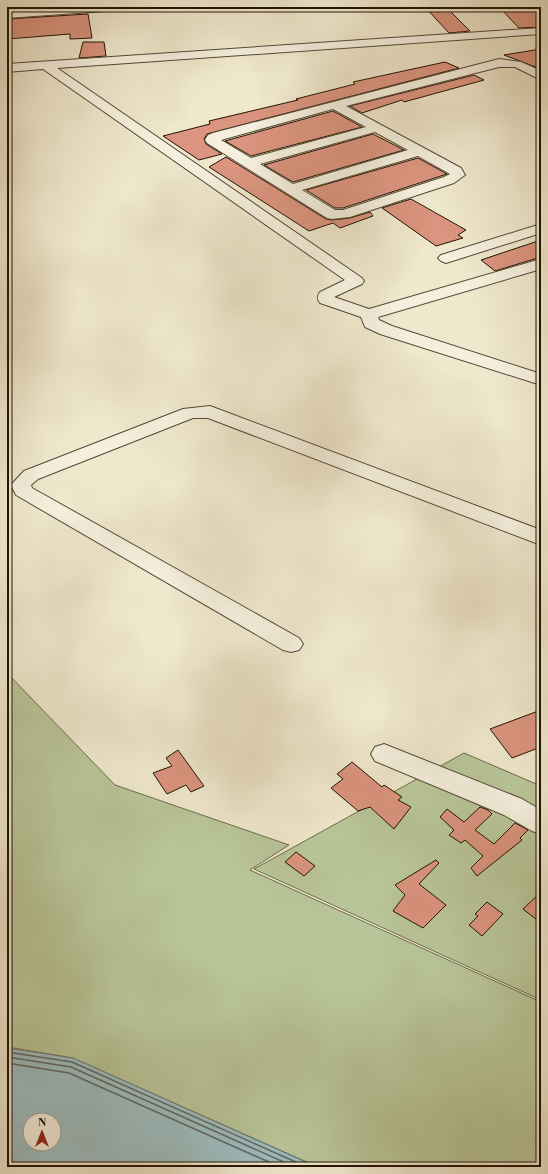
<svg xmlns="http://www.w3.org/2000/svg" width="548" height="1174" viewBox="0 0 548 1174" font-family="'Libre Bodoni',serif">
<style>
.green{fill:#b9c699;stroke:#6d6c4e}
.water{fill:#9ebec2;stroke:#6c7a76;fill-rule:evenodd}
.lines{fill:none;stroke-linecap:round;stroke-linejoin:round}
.shore{stroke:#606862;stroke-width:1.5}
.building{fill:#db947f;stroke:#211303}
.minor-casing{stroke:#544836;stroke-width:2}
.minor{fill:#f5f0de;fill-rule:evenodd}
</style>
<rect width="100%" height="100%" fill="#efe8cd"/>
<filter id="stains"><feTurbulence type="fractalNoise" baseFrequency=".005" numOctaves="4"/><feColorMatrix values="0 0 0 0 .2 0 0 0 0 .09 0 0 0 0 .02 0 0 0 .5 -.17"/></filter>
<radialGradient id="worn" r=".72"><stop offset=".6" stop-color="#630" stop-opacity="0"/><stop offset="1" stop-color="#630" stop-opacity=".3"/></radialGradient>
<path class="green" d="M7 673 115 785 289 845 250 870 541 1002V1167H318L73 1058 7 1047Z
M464 753 541 786V1000L254 869Z"/>
<path class="water" d="M7 1048 73 1058 317 1167H7ZM30 1120H54V1144H30Z"/>
<g class="lines">
<path class="shore" d="M7 1052 72 1062 307 1167
M7 1057 71 1067 295 1167
M7 1063 69 1073 280 1167"/>
</g>
<path class="building" d="M425 7H446L470 31 449 33Z
M499 7H533L541 13V27L519 28Z
M88 14 92 38 70 39V34L7 39V19Z
M83 42H104L106 56 79 58Z
M541 49V69L504 55Z
M445 62 459 68 207 134 204 139 206 144 222 154 199 160 163 136 210 124 209 121 298 100 296 99 355 84 353 82Z
M474 75 484 80 404 102 402 100 362 113 350 106Z
M333 111 362 127 251 156 225 141Z
M373 134 404 150 293 182 264 165Z
M226 157 326 219 332 220 350 218 370 212 373 216 340 228 333 223 309 231 209 167Z
M418 158 447 174 343 208H335L306 190Z
M411 199 466 230 458 235 463 238 436 246 382 208Z
M541 240V257L495 271 481 260Z
M541 710V747L512 758 490 729Z
M178 750 204 786 191 792 186 785 167 794 153 773 172 766 166 758Z
M352 762 382 787 384 785 402 797 398 800 411 807 394 829 370 807 358 811 331 788 343 779 337 774Z
M480 807 488 810 492 814 475 830 494 844 515 823 528 830 520 838 522 840 477 876 471 868 483 856 465 840 461 843 449 835 454 830 440 817 447 809 464 822Z
M296 852 315 866 304 876 285 862Z
M436 860 439 863 419 884 446 905 423 928 393 911 405 895 395 885Z
M541 892V923L523 909Z
M487 902 503 914 482 936 469 925 478 916 475 914Z"/>
<g class="lines">
<defs>
<path id="minor" d="M75 7H125L120 10 7 18V12Z
M541 28V34L57 68 362 278 364 281 362 284 334 297 369 309 541 259V269L378 317 379 320 392 326 541 374V385L380 334 365 327 361 317 320 303C317 299 317 296 320 292L345 280 43 69 7 72V64Z
M499 59 521 62 541 71V80L515 67H499L346 106 461 168 465 175 454 183 350 217 332 219 327 218 207 143 205 140 208 135 213 133ZM333 109 366 127 251 158 221 140ZM375 132 408 150 293 184 260 164ZM418 156 450 174 444 177 343 210H335L302 190Z
M541 224V233L446 263 441 261 438 258 441 255Z
M210 406 541 530V545L208 418H193L38 479 31 485 32 488 299 638 303 644 299 650 291 652 283 650 16 495 11 485 24 471 183 409Z
M384 744 522 799 541 810V834L532 831 504 815 375 761 371 754 375 747Z"/>
</defs>
<use href="#minor" class="minor-casing"/>
<use href="#minor" class="minor"/>
</g>
<rect width="548" height="1174" fill="none" stroke="#efe8cd" stroke-width="24"/>
<rect x="8" y="8" width="532" height="1158" fill="none" stroke="#211303" stroke-width="2"/>
<rect x="12" y="12" width="524" height="1150" fill="none" stroke="#211303"/>
<g transform="translate(42 1132)"><circle r="19" fill="#f5f0de" stroke="#a09886"/>
<path d="M0-3L7 15L0 10L-7 15Z" fill="#8f2418"/>
<text y="-6" font-size="11" font-weight="bold" text-anchor="middle" fill="#211303">N</text>
</g>
<rect width="100%" height="100%" filter="url(#stains)"/>
<rect width="100%" height="100%" fill="url(#worn)"/>
</svg>
